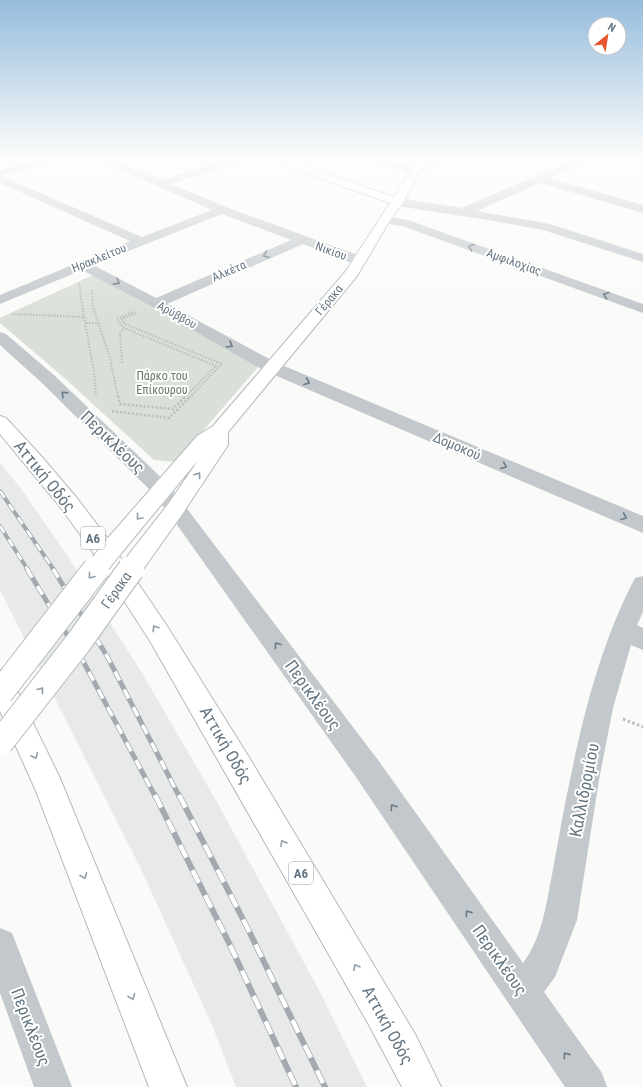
<svg xmlns="http://www.w3.org/2000/svg" width="643" height="1087" viewBox="0 0 643 1087" font-family="'Roboto Condensed',sans-serif">
<style>
.built{fill:#e8e9e9}
.green{fill:#dadfd7}
.lines{fill:none;stroke-linecap:round;stroke-linejoin:round}
.secondary-casing{stroke:#b3babf;stroke-width:2}
.highway-casing{stroke:#b4b9bd;stroke-width:2}
.path-far2{stroke:#bbbfc2;stroke-width:2;stroke-dasharray:1.5 1.5;stroke-linecap:butt}
.path-far1{stroke:#bbbfc2;stroke-width:2.5;stroke-dasharray:2 2;stroke-linecap:butt}
.path{stroke:#bbbfc2;stroke-width:3;stroke-dasharray:2.5 2.5;stroke-linecap:butt}
.street{fill:#c3c8cc;fill-rule:evenodd}
.secondary{fill:#fff;fill-rule:evenodd}
.highway{fill:#fff;fill-rule:evenodd}
.rail-far2-casing{stroke:#a2aab0;stroke-width:4}
.rail-far1-casing{stroke:#a2aab0;stroke-width:5}
.rail-casing{stroke:#a2aab0;stroke-width:6}
.rail-far2{stroke:#fff;stroke-width:2.5;stroke-dasharray:8;stroke-linecap:butt}
.rail-far1{stroke:#fff;stroke-width:3.5;stroke-dasharray:10;stroke-linecap:butt}
.rail{stroke:#fff;stroke-width:4.5;stroke-dasharray:14;stroke-linecap:butt}
.secondary-bridge-far1-casing{stroke:#b3babf;stroke-width:22;stroke-linecap:butt}
.secondary-bridge-casing{stroke:#b3babf;stroke-width:28;stroke-linecap:butt}
.secondary-bridge-far1{stroke:#fff;stroke-width:20}
.secondary-bridge{stroke:#fff;stroke-width:26}
.oneway{stroke:#6a7a87}
.oneway2{stroke:#939fa8}
.labels{text-anchor:middle;dominant-baseline:central;stroke-width:4;stroke-linejoin:round;paint-order:stroke}
.far-street-label{font-size:12px;fill:#657683;stroke:#fff}
.far-park-label{font-size:12px;fill:#687a64;stroke:#fff}
.shield{fill:#fff;stroke:#939fa8;stroke-width:1}
.shield-label{font-size:13px;font-weight:bold;fill:#657683}
.street-label{font-size:14px;fill:#657683;stroke:#fff}
.near-street-label{font-size:17px;fill:#657683;stroke:#fff}
</style>
<rect width="100%" height="100%" fill="#fafaf8"/>
<path class="built" d="M0 463 19 486 65 552 142 673 217 802 321 994 367 1087H236L212 1025 139 865 0 590Z"/>
<path class="green" d="M93 275 259 366 176 462 154 460 61 375 0 323V318Z"/>
<g class="lines">
<defs>
<path id="secondary" d="M270 159H284L394 197 417 159H427L403 202 390 220 357 276 228 432V445L183 513 149 561 141 564 133 561 130 555 133 549 169 503 199 459 123 551 115 553 107 551 104 545 107 539 197 436 213 426 346 271 390 203 271 161Z"/>
<path id="highway" d="M0 416 6 418 42 457 76 497 108 539 167 626 250 759 415 1034 441 1087H402L369 1025 150 641 92 551 61 508 0 434Z
M0 670 9 674 59 776 187 1087H149L36 791 0 711Z"/>
</defs>
<use href="#secondary" class="secondary-casing"/>
<use href="#highway" class="highway-casing"/>
<path class="path-far2" d="M79 284 84 317
M92 290 93 307 110 358 118 397
M132 312 117 319 124 328 216 366 185 397
M136 313 122 319 125 324 222 364 190 397
M12 314 84 317 94 372 96 396
M86 323H99
M122 363 120 332 124 328"/>
<path class="path-far1" d="M118 396 120 404 173 409 186 396
M112 411 169 418 191 396"/>
<path class="path" d="M623 719 643 727"/>
<path class="street" d="M39 159H55L54 161 1 176 142 237 212 210 99 161 98 159H111L162 180 228 159H243L242 161 171 184 226 207 355 254 366 262 364 265H354L345 260 303 244 167 304 277 363 643 516V533L265 371 152 307 82 270 0 304V295L130 241 0 183V170ZM222 214 291 240 156 298 93 265Z
M370 159H384L411 168 434 159H448L447 161 413 175 371 161Z
M576 159H589L588 161 549 178 643 205V213L540 183 477 211 550 224 643 254V262L543 230 494 221 397 206 393 204 391 202 393 200 397 198 462 208Z
M384 216 408 220 643 304V313L402 226 380 223 378 220 380 217Z
M0 332 6 334 55 376 169 485 378 760 523 963C542 938 546 905 552 875 558 843 563 811 570 780 584 711 602 641 635 578L643 576V612L637 625 643 628V650L631 645 613 708 599 780 577 920 555 977 544 992 602 1073 607 1087H565L358 780 185 536 155 495 43 384 0 345Z
M0 928 12 933 72 1087H34L0 993Z"/>
<use href="#secondary" class="secondary"/>
<use href="#highway" class="highway"/>
<defs>
<path id="rail-far2" d="M0 491 54 570
M0 526 28 570"/>
<path id="rail-far1" d="M27 569 83 661 155 796
M53 569 107 656 179 796"/>
<path id="rail" d="M155 795 229 943 296 1087
M179 795 248 929 325 1087"/>
</defs>
<use href="#rail-far2" class="rail-far2-casing"/>
<use href="#rail-far1" class="rail-far1-casing"/>
<use href="#rail" class="rail-casing"/>
<use href="#rail-far2" class="rail-far2"/>
<use href="#rail-far1" class="rail-far1"/>
<use href="#rail" class="rail"/>
<defs>
<path id="secondary-bridge-far1" d="M95 570 115 545
M130 570 141 555"/>
<path id="secondary-bridge" d="M0 693 96 569
M0 743 78 643 131 569"/>
</defs>
<use href="#secondary-bridge-far1" class="secondary-bridge-far1-casing"/>
<use href="#secondary-bridge" class="secondary-bridge-casing"/>
<use href="#secondary-bridge-far1" class="secondary-bridge-far1"/>
<use href="#secondary-bridge" class="secondary-bridge"/>
</g>
<defs><path id="oneway-chevron" d="M-2-3.5L2.5 0L-2 3.5" fill="none" stroke-width="1.6" stroke-linecap="round" stroke-linejoin="round"/></defs>
<g class="oneway">
<use href="#oneway-chevron" transform="translate(471 247) rotate(-160)"/>
<use href="#oneway-chevron" transform="translate(266 255) rotate(157)"/>
<use href="#oneway-chevron" transform="translate(117 282) rotate(29)"/>
<use href="#oneway-chevron" transform="translate(606 295) rotate(-160)"/>
<use href="#oneway-chevron" transform="translate(230 345) rotate(30)"/>
<use href="#oneway-chevron" transform="translate(307 382) rotate(23)"/>
<use href="#oneway-chevron" transform="translate(64 394) rotate(-136)"/>
<use href="#oneway-chevron" transform="translate(504 466) rotate(23)"/>
<use href="#oneway-chevron" transform="translate(624 517) rotate(23)"/>
<use href="#oneway-chevron" transform="translate(277 645) rotate(-126)"/>
<use href="#oneway-chevron" transform="translate(393 807) rotate(-125)"/>
<use href="#oneway-chevron" transform="translate(468 913) rotate(-125)"/>
<use href="#oneway-chevron" transform="translate(566 1055) rotate(-125)"/>
</g>
<g class="oneway2">
<use href="#oneway-chevron" transform="translate(198 475) rotate(-56)"/>
<use href="#oneway-chevron" transform="translate(139 517) rotate(130)"/>
<use href="#oneway-chevron" transform="translate(91 576) rotate(128)"/>
<use href="#oneway-chevron" transform="translate(155 628) rotate(-123)"/>
<use href="#oneway-chevron" transform="translate(41 690) rotate(-52)"/>
<use href="#oneway-chevron" transform="translate(35 756) rotate(65)"/>
<use href="#oneway-chevron" transform="translate(283 843) rotate(-120)"/>
<use href="#oneway-chevron" transform="translate(84 876) rotate(68)"/>
<use href="#oneway-chevron" transform="translate(356 967) rotate(-120)"/>
<use href="#oneway-chevron" transform="translate(132 997) rotate(68)"/>
</g>
<linearGradient id="sky" x2="0" y2="1"><stop stop-color="#96bcdc"/><stop offset="0.51" stop-color="#fdfdfc"/><stop offset="1" stop-color="#fdfdfc" stop-opacity="0"/></linearGradient>
<rect width="643" height="311" fill="url(#sky)"/>
<g class="labels">
<g class="far-street-label">
<text transform="translate(331 251) rotate(20)">Νικίου</text>
<text transform="translate(99 258) rotate(-22)">Ηρακλείτου</text>
<text transform="translate(514 262) rotate(20)">Αμφιλοχίας</text>
<text transform="translate(229 271) rotate(-23)">Αλκέτα</text>
<text transform="translate(329 300) rotate(-50)">Γέρακα</text>
<text transform="translate(177 315) rotate(29)">Αρύββου</text>
</g>
<g class="far-park-label">
<text x="162" y="376">Πάρκο του<tspan x="162" dy="14">Επίκουρου</tspan></text>
</g>
<g class="shield">
<rect x="81" y="527" width="24" height="22" rx="3"/>
<rect x="289" y="862" width="24" height="22" rx="3"/>
</g>
<g class="shield-label">
<text x="93" y="538">Α6</text>
<text x="301" y="873">Α6</text>
</g>
<g class="street-label">
<text transform="translate(457 446) rotate(23)">Δομοκού</text>
<text transform="translate(116 590) rotate(-55)">Γέρακα</text>
</g>
<g class="near-street-label">
<text transform="translate(113 442) rotate(44)">Περικλέους</text>
<text transform="translate(45 476) rotate(51)">Αττική Οδός</text>
<text transform="translate(313 695) rotate(54)">Περικλέους</text>
<text transform="translate(226 745) rotate(60)">Αττική Οδός</text>
<text transform="translate(584 790) rotate(-79)">Καλλιδρομίου</text>
<text transform="translate(500 960) rotate(55)">Περικλέους</text>
<text transform="translate(388 1025) rotate(61)">Αττική Οδός</text>
<text transform="translate(31 1027) rotate(69)">Περικλέους</text>
</g>
</g>
<g transform="translate(607 36) rotate(30)"><circle r="19" fill="#ffffff" stroke="#c1c8cd"/>
<path d="M0-3L7 15L0 10L-7 15Z" fill="#e4572e"/>
<text y="-6" font-size="11" font-weight="bold" text-anchor="middle" fill="#657683">N</text>
</g>
</svg>
